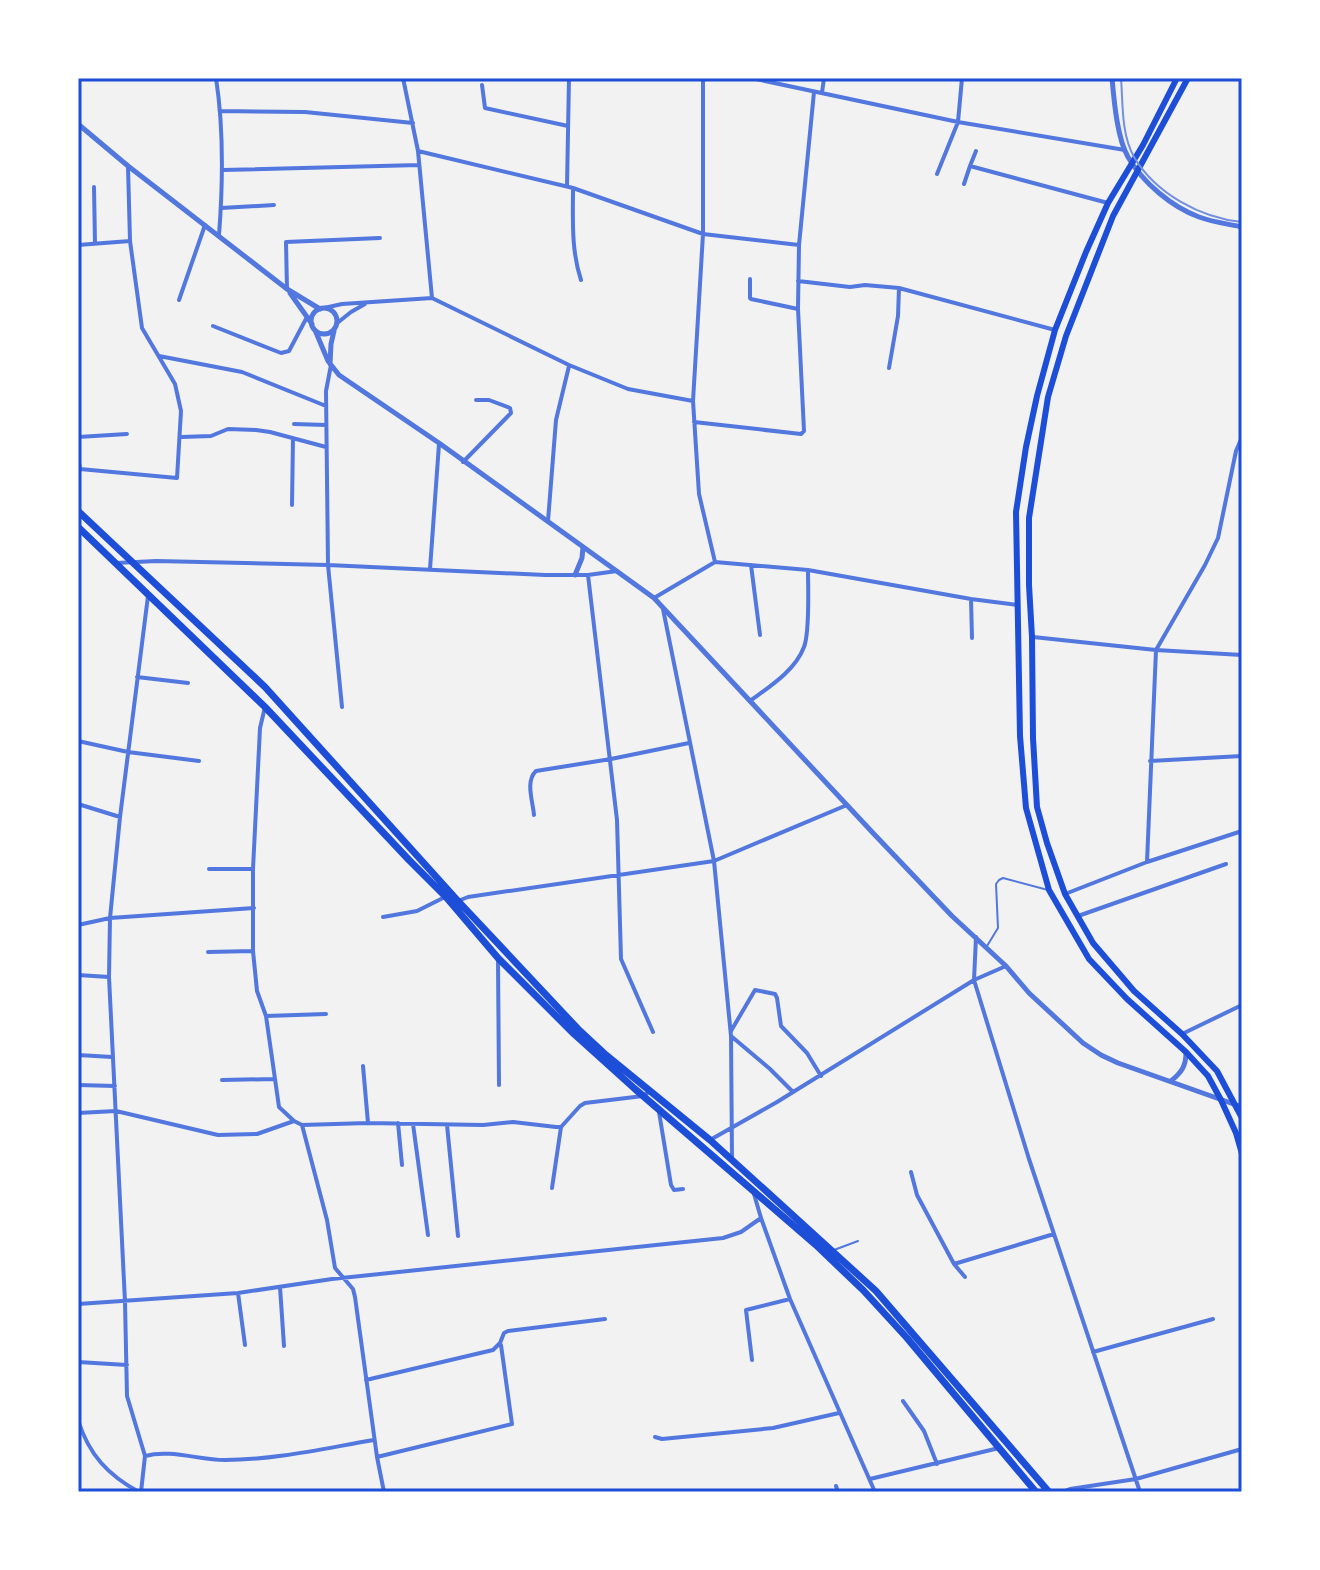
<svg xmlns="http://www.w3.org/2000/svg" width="1320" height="1570" viewBox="0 0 1320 1570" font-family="'Exo 2',sans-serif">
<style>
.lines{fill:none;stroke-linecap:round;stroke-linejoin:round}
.service{stroke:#5277de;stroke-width:2}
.minor{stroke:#5277de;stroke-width:4}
.tertiary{stroke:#5277de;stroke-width:5}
.secondary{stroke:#1d4ed8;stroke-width:6}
.trunk{stroke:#1d4ed8;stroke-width:7}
.rail{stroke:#7290e2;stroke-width:2}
.neatline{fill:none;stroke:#1d4ed8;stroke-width:3}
</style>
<rect width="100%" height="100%" fill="#f2f2f2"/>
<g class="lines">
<path class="service" d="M987 946 998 928 996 884 999 880 1003 878 1048 890
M834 1250 858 1241"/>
<path class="minor" d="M216 78C224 130 223 183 219 235
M403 78 418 151 432 298
M703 78V234L693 401 699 494 715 562
M751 78 958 122 1125 150
M482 85 485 108 568 126
M822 93 824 78
M221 111 305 112 413 123
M418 151 573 188 703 234 799 245
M970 166 976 151
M222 170 419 165
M937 174 958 122 962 78
M964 184 970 166 1108 203
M567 186 569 78
M94 187 95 244
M573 188C573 219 571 250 581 280
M221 208 274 205
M78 245 130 241
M750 279V298L751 299 798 309
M798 281 850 287 865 285 899 288 1055 330
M287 289 286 242 380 238
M179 300 205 225
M324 308 342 304 432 298 569 365 628 389 693 401
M336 324 351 312 365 304
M213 326 281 353 289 351 307 317
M159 356 242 372 326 406
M331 365 326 391 328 565 342 707
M889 368 898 316 899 288
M694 422 801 434 804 431 798 309 799 245 814 92
M294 424 326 425
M78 437 127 434
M181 437 211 436 228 429 256 430 270 432 326 447
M78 457 80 469 78 477
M463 462 511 413 510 408 489 400H476
M80 469 177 478 181 411 175 384 142 328 130 241 128 166
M292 505 293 438
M548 521 556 420 569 366
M116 563 156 561 328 565 545 575H588L617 571
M751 565 760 635
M430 569 439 444
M588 575 617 820 621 959 653 1032
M654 598 715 562 808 570 971 599 1018 605
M971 599 972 638
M663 609 714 861 731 1036 770 1069 793 1092
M1033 637 1156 650 1242 655
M137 677 188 683
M750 701C769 687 795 671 804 647 810 632 808 588 808 570
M265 707 260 728 253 869V951L257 991 266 1016 279 1107 294 1121 302 1125 327 1220 335 1268 353 1289 355 1297 377 1457 384 1492
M78 741 128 752 199 761
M1150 761 1242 756
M78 804 120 817
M534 815C533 802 525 781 536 771L611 759 689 743
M1147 862 1156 650 1205 565 1218 538 1236 451 1242 437
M209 869H253
M1065 894 1147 862 1242 831
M458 901 468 897 714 861 847 805
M1078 916 1226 864
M383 917 417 911 445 897
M78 925 110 918 254 908
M976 937 974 980 1029 1159 1140 1492
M208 952 253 951
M498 961 499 1085
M78 975 109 977
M266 1016 326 1014
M731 1031 755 990 775 994 777 998 781 1026 807 1053 821 1076
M1182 1034 1242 1005
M731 1036 732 1158
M78 1055 112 1057
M363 1066 368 1123
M222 1080 274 1079
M78 1085 115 1086
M659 1112 671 1185 674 1190 683 1189
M78 1113 116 1111 218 1135 257 1134 294 1121
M398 1123 402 1165
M413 1124 428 1235
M302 1125 368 1123 483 1125 513 1122 556 1127H561L580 1106 585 1103 643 1096 650 1091
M447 1125 458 1236
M710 1140 777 1102 974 980 1006 966
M911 1172 917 1195 954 1264 1054 1234
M552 1188 561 1127
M754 1194 761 1218 790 1299 875 1492
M954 1264 965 1277
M280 1287 284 1346
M238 1293 245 1345
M78 1304 238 1293 332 1279 723 1238 741 1232 761 1218
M1093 1352 1213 1319
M752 1360 746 1310 790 1299
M78 1362 127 1365
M366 1380 493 1350 500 1343 504 1333 508 1331 605 1319
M903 1401 924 1431 937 1464
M78 1420C89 1455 108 1475 139 1492
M655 1437 662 1439 773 1428 839 1413
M145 1456C170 1449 199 1460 225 1460 275 1460 326 1448 374 1440
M377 1457 512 1424 501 1345
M870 1479 999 1448
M836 1486 838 1492
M141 1492 145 1456 127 1396 125 1302 109 977 110 918 120 817 148 596
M1062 1492 1070 1489 1136 1479 1242 1449"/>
<path class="tertiary" d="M1112 78C1114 100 1117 138 1128 157 1143 183 1172 207 1199 217 1212 222 1228 224 1242 227
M78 124 128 166 287 289 320 309
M290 293 312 324
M311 321a13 13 0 1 1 26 0a13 13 0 1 1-26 0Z
M315 330 328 361 339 375 439 443 654 598 873 833 952 916 1006 966 1029 993 1083 1043 1101 1055 1118 1063 1242 1107
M330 364 331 344 334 331
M575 575 582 558 583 547
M1171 1081C1182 1072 1186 1066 1186 1052"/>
<path class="secondary" d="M1177 78 1143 145 1108 203 1086 252 1055 330 1037 396 1026 447 1016 512 1020 736 1026 808 1049 890 1089 959 1127 999 1186 1052 1208 1076 1221 1100 1236 1133 1242 1154
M1188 78 1113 216 1066 336 1048 397 1029 518V585L1032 637 1033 738 1037 807 1047 843 1065 894 1093 943 1134 991 1182 1034 1217 1071 1242 1118"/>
<path class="trunk" d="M78 511 265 687 458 901 578 1029 606 1055 710 1140 876 1291 1049 1492
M78 527 265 707 409 860 446 897 498 958 574 1034 635 1089 816 1245 863 1290 907 1338 1036 1492"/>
<path class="rail" d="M1121 78C1123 103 1121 134 1134 157 1156 194 1201 218 1242 222"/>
</g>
<rect width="1320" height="1570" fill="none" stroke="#ffffff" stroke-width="160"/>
<rect x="80" y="80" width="1160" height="1410" class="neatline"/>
</svg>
